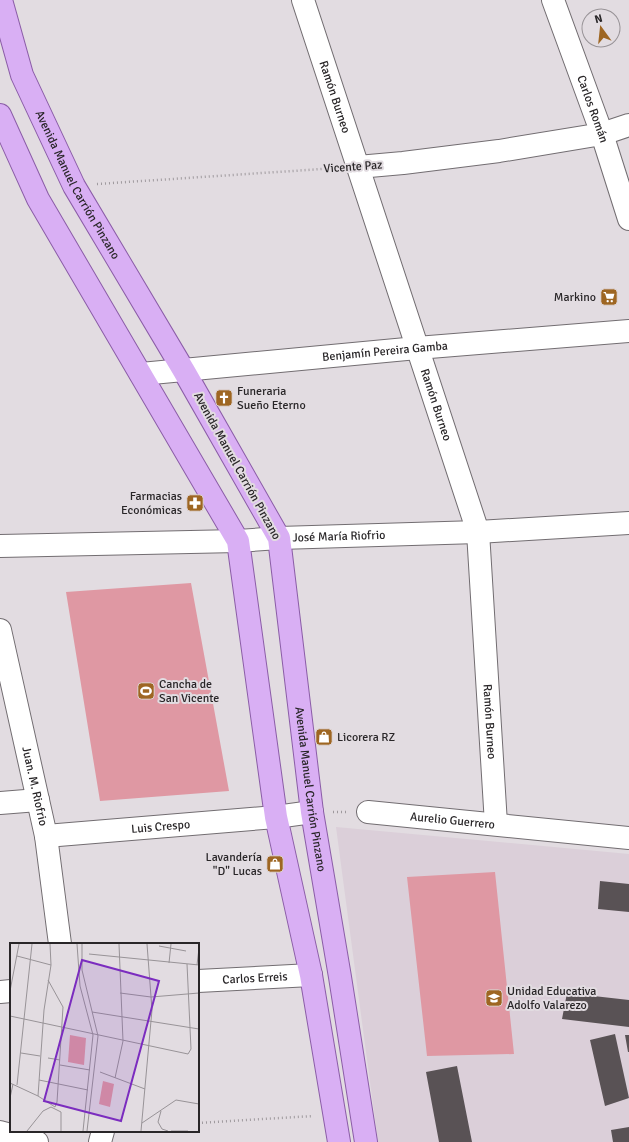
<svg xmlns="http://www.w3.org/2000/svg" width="629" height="1142" viewBox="0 0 629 1142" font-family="Signika,sans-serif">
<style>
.built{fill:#dbcfd9}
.green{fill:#df98a3}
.building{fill:#595255}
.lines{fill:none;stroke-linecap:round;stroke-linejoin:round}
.minor-casing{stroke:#726d71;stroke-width:24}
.major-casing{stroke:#8b5da7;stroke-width:24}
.path{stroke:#9e999d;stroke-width:2.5;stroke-dasharray:1 3;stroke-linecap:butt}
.minor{stroke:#fff;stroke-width:22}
.major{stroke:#d9aff4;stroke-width:22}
.labels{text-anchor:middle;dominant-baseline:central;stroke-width:4;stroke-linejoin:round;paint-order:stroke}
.street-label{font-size:12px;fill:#292628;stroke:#e2dce1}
.poi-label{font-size:12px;fill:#292628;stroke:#e2dce1;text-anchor:start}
.inset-road{fill:none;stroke:#989397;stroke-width:1}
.view{fill:#7b2cbf;fill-opacity:0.15;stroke:#7b2cbf;stroke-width:2}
.inset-edge{fill:none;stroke:#292628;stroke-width:2}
</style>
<rect width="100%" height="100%" fill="#e2dce1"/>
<path class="built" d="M336 827 629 854V1142H378Z"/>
<path class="green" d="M191 583 229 791 100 801 66 592Z
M495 872 514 1054 427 1056 407 877Z"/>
<path class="building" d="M600 881 629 884V912L598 909Z
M567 993 629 1000V1027L562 1019Z
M615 1034 629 1098 605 1106 590 1040Z
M625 1035H629V1052H628Z
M457 1066 472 1142H439L426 1072Z
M629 1127V1142H613L611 1130Z"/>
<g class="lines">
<defs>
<g id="minor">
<path id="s1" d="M303 0 478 532 496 824"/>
<path id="s2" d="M553 0 602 134 629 219"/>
<path d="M358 167 403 163 499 151 602 134 629 125"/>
<path id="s3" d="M141 374 417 348 629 331"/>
<path id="s4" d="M0 546 238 541 279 538 478 532 629 523"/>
<path id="s5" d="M0 630 46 836 60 944"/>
<path d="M0 803 38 800"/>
<path id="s6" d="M368 812 629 838"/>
<path id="s7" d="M46 836 276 817 312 812"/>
<path id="s8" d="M198 981 311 975"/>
<path d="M0 992 11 991"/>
<path d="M0 1132 37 1142"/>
<path d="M100 1142 103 1131"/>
</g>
<g id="major">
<path id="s9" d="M1 0 22 75 74 186 184 371 279 538 312 812 340 977 366 1142"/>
<path d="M0 115 38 199 238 541 276 817 311 975 339 1142"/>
</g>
</defs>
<use href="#minor" class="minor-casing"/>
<use href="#major" class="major-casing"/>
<path class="path" d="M97 184 337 168
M333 812H348
M198 1123 313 1116"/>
<use href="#minor" class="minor"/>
<use href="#major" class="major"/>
</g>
<defs>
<symbol id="supermarket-square" viewBox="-11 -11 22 22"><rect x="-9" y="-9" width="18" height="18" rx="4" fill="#9e6622" stroke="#e2dce1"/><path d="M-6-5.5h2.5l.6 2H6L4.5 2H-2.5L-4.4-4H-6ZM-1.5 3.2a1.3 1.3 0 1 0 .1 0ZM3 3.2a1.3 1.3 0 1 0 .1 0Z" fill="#fff"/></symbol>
<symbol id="church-square" viewBox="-11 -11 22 22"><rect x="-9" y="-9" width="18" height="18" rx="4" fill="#9e6622" stroke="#e2dce1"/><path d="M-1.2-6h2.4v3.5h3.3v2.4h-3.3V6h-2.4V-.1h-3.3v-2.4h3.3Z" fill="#fff"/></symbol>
<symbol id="pharmacy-square" viewBox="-11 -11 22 22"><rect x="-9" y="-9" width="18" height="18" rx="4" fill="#9e6622" stroke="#e2dce1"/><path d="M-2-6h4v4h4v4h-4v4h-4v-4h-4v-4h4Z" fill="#fff"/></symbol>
<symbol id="stadium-square" viewBox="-11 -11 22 22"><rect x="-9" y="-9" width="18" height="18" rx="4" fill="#9e6622" stroke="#e2dce1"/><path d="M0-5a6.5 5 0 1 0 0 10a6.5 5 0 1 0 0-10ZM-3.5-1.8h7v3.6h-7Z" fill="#fff"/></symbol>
<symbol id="shop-square" viewBox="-11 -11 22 22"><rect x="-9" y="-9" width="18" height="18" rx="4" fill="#9e6622" stroke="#e2dce1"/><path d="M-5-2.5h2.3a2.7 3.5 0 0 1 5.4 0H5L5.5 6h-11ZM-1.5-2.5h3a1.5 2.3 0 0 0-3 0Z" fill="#fff"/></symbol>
<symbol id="school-square" viewBox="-11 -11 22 22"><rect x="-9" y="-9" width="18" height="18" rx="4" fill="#9e6622" stroke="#e2dce1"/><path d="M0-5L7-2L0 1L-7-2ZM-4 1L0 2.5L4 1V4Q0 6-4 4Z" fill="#fff"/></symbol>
</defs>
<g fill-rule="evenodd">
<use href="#supermarket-square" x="599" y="287" width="20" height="20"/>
<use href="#church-square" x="214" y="388" width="20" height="20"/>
<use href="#pharmacy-square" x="185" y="493" width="20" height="20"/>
<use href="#stadium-square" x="136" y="681" width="20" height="20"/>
<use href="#shop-square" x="314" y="727" width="20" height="20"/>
<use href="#shop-square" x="265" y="854" width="20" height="20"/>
<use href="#school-square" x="484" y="988" width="20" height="20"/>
</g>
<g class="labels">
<g class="street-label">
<text stroke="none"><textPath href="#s1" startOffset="102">Ramón Burneo</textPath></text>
<text stroke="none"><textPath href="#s2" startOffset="116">Carlos Román</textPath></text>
<text transform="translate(353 167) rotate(-4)">Vicente Paz</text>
<text stroke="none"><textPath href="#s9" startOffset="201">Avenida Manuel Carrión Pinzano</textPath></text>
<text stroke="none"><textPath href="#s3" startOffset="245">Benjamín Pereira Gamba</textPath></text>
<text stroke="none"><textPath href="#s1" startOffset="426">Ramón Burneo</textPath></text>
<text transform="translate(237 466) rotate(61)">Avenida Manuel Carrión Pinzano</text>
<text stroke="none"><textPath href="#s4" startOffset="339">José María Riofrio</textPath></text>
<text stroke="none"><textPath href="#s1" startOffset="750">Ramón Burneo</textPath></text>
<text stroke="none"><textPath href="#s5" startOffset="160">Juan. M. Riofrio</textPath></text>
<text stroke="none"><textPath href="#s9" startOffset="861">Avenida Manuel Carrión Pinzano</textPath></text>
<text stroke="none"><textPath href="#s6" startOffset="85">Aurelio Guerrero</textPath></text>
<text stroke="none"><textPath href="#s7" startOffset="115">Luis Crespo</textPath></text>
<text stroke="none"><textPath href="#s8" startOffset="57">Carlos Erreis</textPath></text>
</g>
<g class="poi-label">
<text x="596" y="297" text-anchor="end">Markino</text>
<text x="237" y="391">Funeraria<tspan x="237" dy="14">Sueño Eterno</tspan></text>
<text x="182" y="496" text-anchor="end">Farmacias<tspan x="182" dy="14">Económicas</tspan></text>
<text x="159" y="684">Cancha de<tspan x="159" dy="14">San Vicente</tspan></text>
<text x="337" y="737">Licorera RZ</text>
<text x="262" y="857" text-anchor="end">Lavandería<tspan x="262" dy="14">"D" Lucas</tspan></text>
<text x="507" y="991">Unidad Educativa<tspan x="507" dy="14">Adolfo Valarezo</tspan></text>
</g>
</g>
<g transform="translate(10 943)">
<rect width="189" height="189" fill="#e2dce1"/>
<path d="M60 92 76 95 74 122 58 119ZM93 138 104 141 100 164 89 161Z" fill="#df98a3"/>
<path class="inset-road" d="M67 1 70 43 83 92 73 188M72 1V27L88 93 77 188M149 3 176 8M79 11 189 22M7 13 41 22M159 20 161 1M187 22 189 5M0 48 9 1M110 50 141 54 189 50M82 69 189 86M0 73 178 111 181 106 177 21M11 110 30 113M38 115 50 117M50 122 80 127M90 129 135 146M105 135 113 98 109 1M29 137 78 147M0 140 28 153 45 164 47 159 53 64 38 37M7 142 22 1M28 153 34 67 41 22 40 1M0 155 3 141M151 168 148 179 152 186 158 188M132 180 166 157 189 161M17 188 33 168 41 164 51 169V188M131 188 142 67 137 1M161 188H178"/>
<path class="view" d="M72 17 149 38 111 178 34 158Z"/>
<rect width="189" height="189" class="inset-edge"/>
</g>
<g transform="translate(601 28) rotate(345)"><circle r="19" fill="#e2dce1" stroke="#989397"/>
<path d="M0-3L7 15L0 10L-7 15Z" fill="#9e6622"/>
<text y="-6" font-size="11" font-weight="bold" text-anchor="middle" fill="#292628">N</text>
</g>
</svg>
